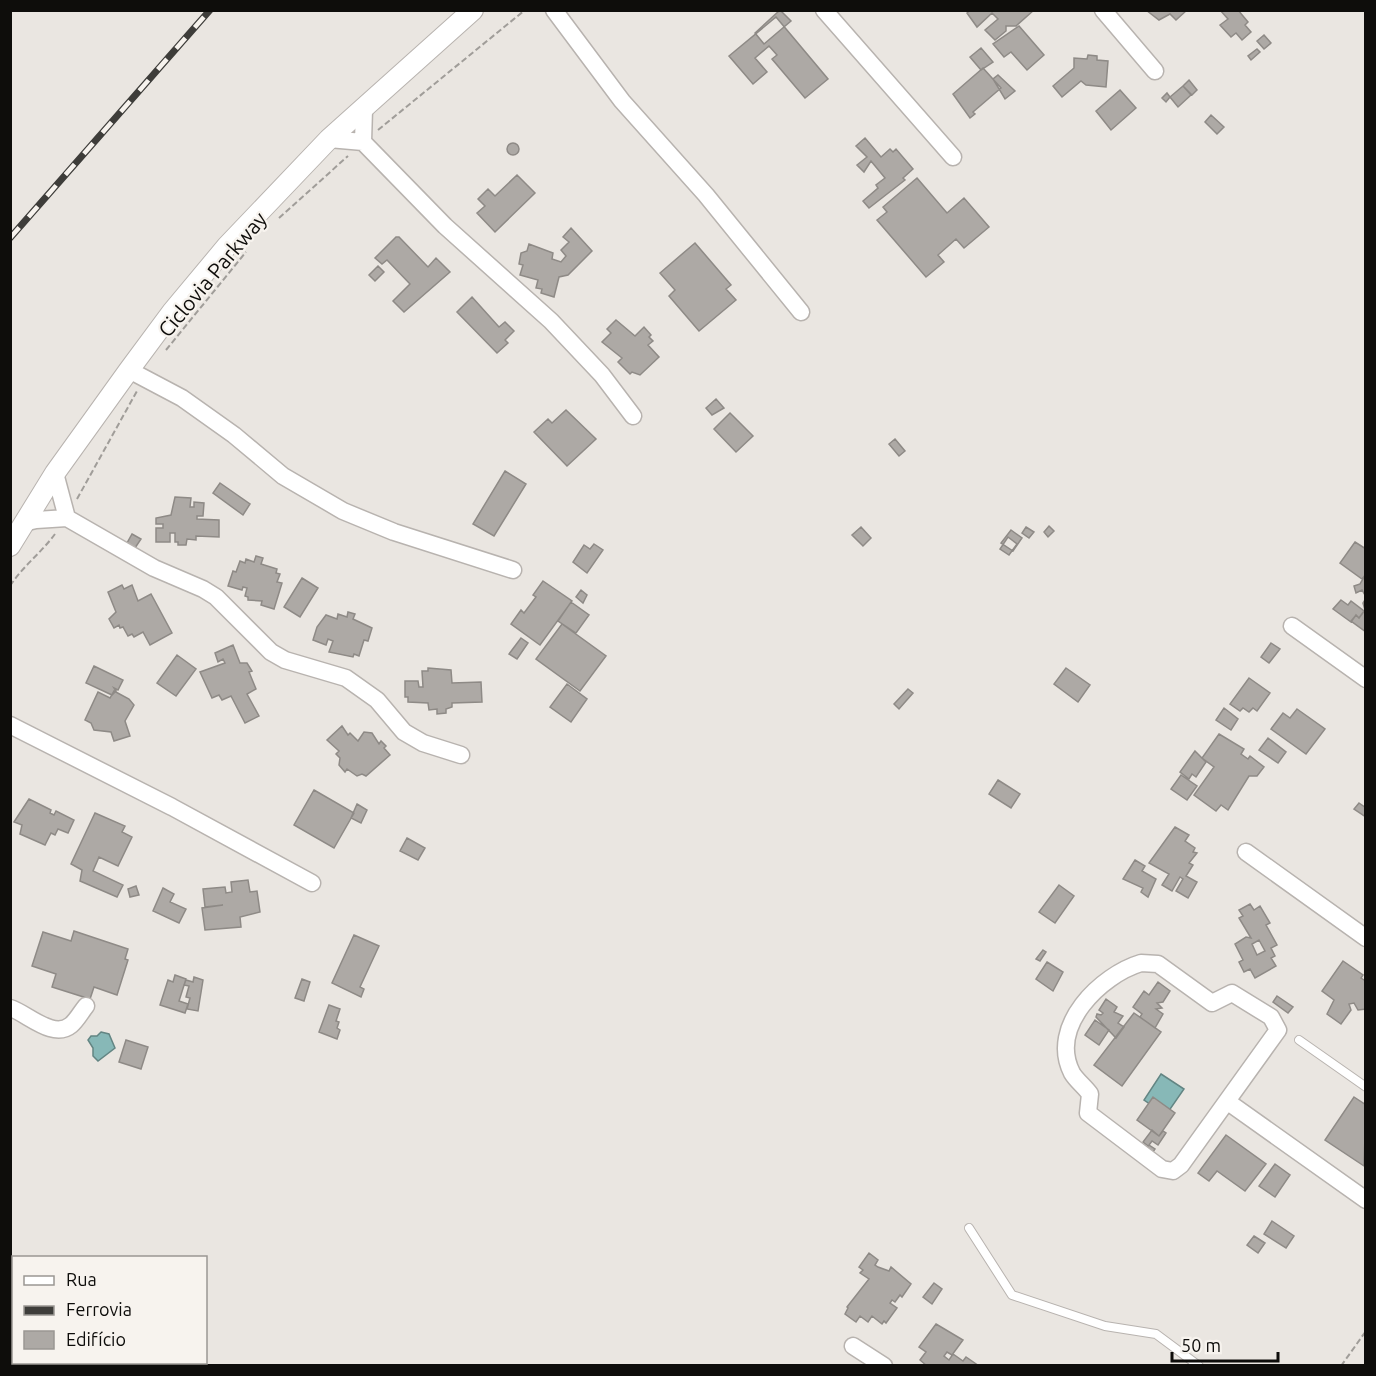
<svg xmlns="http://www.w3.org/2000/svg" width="1376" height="1376" viewBox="0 0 1376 1376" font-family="Ubuntu,sans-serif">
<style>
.water{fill:#87b8b7;stroke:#638583;stroke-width:1.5}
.building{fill:#ada9a5;stroke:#8e8a86;stroke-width:1.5;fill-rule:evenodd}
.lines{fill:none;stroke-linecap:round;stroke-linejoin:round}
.service-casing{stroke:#b8b3af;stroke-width:10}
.minor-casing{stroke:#b8b3af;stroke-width:19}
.tertiary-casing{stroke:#b8b3af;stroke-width:22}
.path{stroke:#a09d99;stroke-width:2;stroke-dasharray:6 3;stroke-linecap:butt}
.service{stroke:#fff;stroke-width:8}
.minor{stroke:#fff;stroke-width:16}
.tertiary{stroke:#fff;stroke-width:20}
.rail-casing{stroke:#3e3d3a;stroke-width:7}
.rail{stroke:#f7f3ee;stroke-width:4.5;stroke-dasharray:14;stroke-linecap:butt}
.labels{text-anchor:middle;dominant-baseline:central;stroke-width:4.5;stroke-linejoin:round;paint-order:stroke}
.street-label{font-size:21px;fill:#0e0d0b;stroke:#f7f3ee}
</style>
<rect width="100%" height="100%" fill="#eae6e1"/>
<path class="water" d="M101 1032 109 1034 115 1048 98 1061 93 1056V1048L88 1040 91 1036H97Z
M1161 1074 1184 1089 1166 1115 1144 1100Z"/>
<path class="building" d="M780 10 791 21 764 44 755 33Z
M1034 10 1016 26H1006V31L995 40 985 30 998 19 992 13 977 27 967 13 970 10Z
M1146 10H1187L1176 20 1170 14 1159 20Z
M1220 10H1238L1248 22 1245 25 1251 32 1242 40 1236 33 1231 37 1220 25 1228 19Z
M776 17 828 79 805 98 772 59 777 55 769 46 755 58 767 72 753 84 729 56Z
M1019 26 1044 55 1027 70 1011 52 1004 57 993 44Z
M1264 35 1271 43 1264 49 1257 41Z
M981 48 993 62 981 70 970 57Z
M1257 49 1260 52 1251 60 1248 56Z
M1088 55 1097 56V60L1108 61 1106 87 1086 85 1081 81 1062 97 1053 86 1074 68V58L1087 59Z
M983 68 1001 88 973 112 975 114 970 118 953 94Z
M998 75 1015 91 1005 99 993 79Z
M1189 80 1197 90 1192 95 1183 86Z
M1183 86 1191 95 1178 107 1170 97Z
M1120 90 1136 108 1111 130 1096 111Z
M1167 93 1170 97 1166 102 1162 98Z
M1211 115 1224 127 1217 134 1205 122Z
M865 138 881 157 890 149 893 152 896 149 913 169 903 178 905 180 869 208 863 201 878 188 876 185 885 178 871 161 864 172 857 165 867 157 856 146Z
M507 149a6 6 0 1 1 12 0a6 6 0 1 1-12 0Z
M517 175 535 193 495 232 477 213 485 206 478 199 488 189 495 196Z
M917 178 947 213 964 198 989 227 964 248 956 239 938 255 944 262 926 277 877 220 887 212 883 207Z
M571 228 592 251 568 275 559 277 554 297 541 293 542 289 536 288 538 280 520 275 523 265 519 264 521 253 527 251 529 244 553 253 552 259 561 262 566 256 561 250 569 242 563 237Z
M396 237H399L428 267 436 258 450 272 404 312 393 301 410 284 387 260 382 264 375 258Z
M695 243 731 285 726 289 736 300 699 331 669 296 675 290 660 273Z
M378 266 384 272 375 281 369 275Z
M472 297 499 327 505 322 514 331 505 340 508 343 497 353 457 312Z
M616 320 635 336 644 327 651 335 649 337 653 341 648 345 659 357 640 375 632 372 630 374 618 362 622 358 602 342 611 333 607 329Z
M716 399 724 408 712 415 706 408Z
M566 410 596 439 567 466 534 432 548 419 552 423Z
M730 413 753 436 736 452 714 429Z
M895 439 905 451 899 456 889 444Z
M505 471 526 484 494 536 473 524Z
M220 483 250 504 243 515 213 493Z
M175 497 191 498 190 507H194V502L204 503 203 516H197V519L219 520V537L196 536V540L187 539 186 545H178V542H175V533H170V542H156V528H163V524H156V518L171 515Z
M1049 526 1054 531 1048 537 1044 532Z
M861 527 871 538 863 546 852 535Z
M1026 527 1034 532 1029 538 1022 533Z
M1011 530 1022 538 1013 551 1001 543Z
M132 534 141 539 135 548 127 543Z
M1008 537 1017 544 1009 555 1000 549Z
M1355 542 1366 549V574L1362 579 1340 563Z
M594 544 603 550 587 573 573 562 584 545 590 549Z
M256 556 263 558 261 564 277 569 276 573 280 574 277 582 282 583 274 609 261 605 262 601 248 600V597L245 596 247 588 243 587 242 590 228 586 233 571 236 572 240 561 245 563 246 559 254 562Z
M1366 574V597L1362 590 1356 593 1354 586 1360 584Z
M302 578 318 588 300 617 284 607Z
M543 581 572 601 540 645 511 624 521 610 524 613 536 597 533 595Z
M122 585 124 589 132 585 138 601 151 594 172 633 150 645 143 632 134 637 132 634 128 636 123 627 120 628 119 625 114 628 109 619 116 612 108 592Z
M581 590 587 595 583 603 576 597Z
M1366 598V632L1351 621 1356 615 1359 618 1365 610 1363 603Z
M1341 600 1348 605 1351 601 1364 611 1359 618 1356 615 1351 622 1333 609Z
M571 602 589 615 576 633 558 621Z
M348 612 355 614 353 619 372 628 368 641 364 640 359 656 354 654 353 657 329 652 333 641 328 639 326 645 313 640 317 627 326 615 337 619 338 614 347 617Z
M562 624 606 656 580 691 536 659Z
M521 638 528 643 517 659 509 654Z
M1271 643 1280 649 1269 663 1261 657Z
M233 645 240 663H247L252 671 249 672 256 689 247 694 259 716 245 723 231 696 222 700 219 695 212 698 200 672 225 663 223 659 218 662 215 653Z
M177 655 196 669 176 696 157 683Z
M94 666 123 680 118 690 114 688 116 691 112 695 86 683Z
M428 668 451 670 452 683 481 682 482 702 452 703V707L446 709V713L437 714V709L429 710 428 703 408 702V697H405V681H418L419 687H423L422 671H428Z
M1066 668 1090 685 1078 702 1054 684Z
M1249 678 1270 693 1257 711 1253 708 1249 712 1243 708 1240 711 1230 704Z
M567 684 587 699 571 722 550 707Z
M908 689 913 693 899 709 894 704Z
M114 691 129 699 134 705 125 721 130 736 114 741 111 732 94 730 91 723 85 720 98 692 110 698Z
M1224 708 1238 719 1231 730 1216 720Z
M1297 709 1325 729 1306 754 1271 729 1283 713 1290 718Z
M342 726 348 735 350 733 358 741 364 732 372 733 379 744 381 741 386 746 384 748 390 755 366 776 362 774 357 776 347 769 345 772 339 765 340 758 336 754 339 751 327 740Z
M1219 734 1244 749 1241 754 1248 759 1250 756 1264 767 1257 776H1249L1228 810 1221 805 1216 811 1194 795 1214 767 1202 758Z
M1268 738 1286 752 1278 763 1259 750Z
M1195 751 1206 762 1196 777 1192 774 1189 779 1180 772Z
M1181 775 1197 786 1187 800 1171 789Z
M998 780 1020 794 1011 808 989 794Z
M314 790 354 813 334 848 294 825Z
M29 799 51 810 50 813 54 815 56 811 74 820 68 833 58 829 55 835 51 833 45 845 20 834 22 825 14 822Z
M1359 803 1366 808V817L1354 809Z
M357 804 367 810 361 823 351 818Z
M95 813 125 826 122 832 132 837 118 866 99 857 93 871 123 885 117 897 80 881 82 870 71 864Z
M1175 827 1189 835 1185 841 1195 848 1193 852 1197 853 1189 863 1193 865 1186 876 1197 882 1188 898 1176 891 1183 879 1180 877 1172 891 1162 885 1169 874 1149 863Z
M407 838 425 848 418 860 400 851Z
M1135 860 1145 866 1142 871 1156 879 1148 897 1141 892 1143 888 1123 879Z
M248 880 250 892 257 891 260 912 240 917 241 927 205 930 202 908 223 905 205 907 203 889 225 887 226 893 232 892 231 882Z
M1059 885 1074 896 1055 923 1039 912Z
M136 886 139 895 130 897 128 889Z
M163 888 174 894 170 902 186 909 179 923 153 911Z
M1250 904 1254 910 1260 906 1270 923 1266 925 1277 945 1271 948 1275 956 1271 958 1276 966 1255 978 1250 969 1244 972 1239 962 1243 960 1235 944 1246 937 1251 938 1239 918 1243 916 1239 910ZM1259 940 1265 951 1257 955 1252 944Z
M74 931 128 949 125 959 128 960 117 995 94 987 90 999 52 987 56 974 32 966 43 932 71 941Z
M354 935 379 946 360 987 364 989 361 997 332 983Z
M1043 950 1046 952 1040 961 1036 959Z
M1343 961 1363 975 1361 978 1364 980 1366 979V1009L1358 1010 1354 1003 1349 1004 1351 1010 1341 1024 1327 1014 1334 1000 1322 991Z
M1047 962 1063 972 1053 991 1036 979Z
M175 975 186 979 179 1001 188 1004 185 1013 160 1005 168 980 173 982Z
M194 977 203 980 198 1011 187 1009 190 998 186 997 189 986 184 985 186 980 193 982Z
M302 979 310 982 304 1001 295 998Z
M1158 982 1170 991 1163 1002 1157 1003 1162 1008 1156 1009 1163 1014 1155 1028 1140 1017 1142 1014 1133 1007 1144 991 1149 995Z
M1277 996 1293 1007 1288 1013 1273 1002Z
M1106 999 1117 1007 1114 1012 1123 1016 1118 1023 1124 1027 1116 1038 1096 1017 1097 1014 1101 1015 1103 1013 1099 1010Z
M329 1005 340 1009 336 1021 339 1022 337 1028 340 1030 337 1039 319 1032Z
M1134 1013 1161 1032 1122 1086 1094 1065Z
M1095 1020 1109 1030 1099 1045 1085 1035Z
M126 1040 148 1047 141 1069 119 1062Z
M1153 1097 1175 1113 1159 1136 1137 1120Z
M1354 1097 1366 1105 1364 1166 1325 1140Z
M1152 1130 1159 1136 1163 1131 1166 1133 1158 1145 1152 1141 1149 1145 1155 1149 1151 1155 1145 1151 1148 1146 1143 1142Z
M1226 1135 1266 1164 1245 1191 1217 1171 1209 1181 1198 1173Z
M1275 1164 1290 1175 1275 1197 1259 1186Z
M1272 1221 1294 1236 1286 1248 1264 1234Z
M1254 1236 1265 1243 1258 1253 1247 1245Z
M869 1253 878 1260 875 1265 878 1267 889 1271 891 1267 911 1284 902 1297 900 1295 895 1302 892 1300 890 1303 897 1308 886 1323 884 1321 882 1324 872 1316 868 1322 860 1316 856 1322 845 1314 848 1308 847 1307 869 1279 860 1273 863 1270 859 1267Z
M934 1283 942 1289 932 1304 923 1297Z
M936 1324 963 1340 952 1355 947 1352 944 1356 949 1360 953 1354 963 1361 966 1357 979 1366H927L920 1360 926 1352 919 1347Z"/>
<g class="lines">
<defs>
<path id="service" d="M1299 1040 1366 1087
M969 1228 1012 1295 1105 1326 1156 1334 1199 1366"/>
<path id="minor" d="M554 10 622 101 706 195 801 312
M824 10 953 157
M1103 10 1155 71
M329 139 363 142 445 226 551 321 602 375 633 416
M363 142 364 109
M129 370 182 398 234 435 283 476 343 511 394 532 513 570
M55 473 67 518
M23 523 36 520 67 518 154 568 203 589 216 597 271 652 285 660 346 678 377 700 404 732 423 743 461 755
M1292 626 1366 679
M10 725 172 807 312 883
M1246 852 1366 938
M1141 963 1158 964 1212 1003 1232 993 1271 1017 1278 1030 1181 1165 1173 1171 1162 1169 1088 1113 1090 1094C1085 1087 1076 1080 1072 1073 1048 1026 1101 975 1141 963Z
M10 1008C27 1013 53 1040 71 1025 77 1020 81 1012 86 1006
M1228 1102 1366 1200
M853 1346 884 1366"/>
<path id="tertiary" d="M10 546 55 473 129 370 172 312 227 246 329 139 473 10"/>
</defs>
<use href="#service" class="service-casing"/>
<use href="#minor" class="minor-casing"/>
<use href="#tertiary" class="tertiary-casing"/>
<path class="path" d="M378 130 525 10
M279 218 348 156
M166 350 246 252
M77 499 137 391
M10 586C23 566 41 553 55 534
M1341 1366 1366 1331"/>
<use href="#service" class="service"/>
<use href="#minor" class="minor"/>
<use href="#tertiary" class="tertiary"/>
<defs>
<path id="rail" d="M10 238 210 10"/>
</defs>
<use href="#rail" class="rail-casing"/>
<use href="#rail" class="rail"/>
</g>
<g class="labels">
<g class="street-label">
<text transform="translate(212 274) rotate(-50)">Ciclovia Parkway</text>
</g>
</g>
<rect width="1376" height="1376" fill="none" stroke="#0e0d0b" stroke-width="24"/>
<rect x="12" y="1256" width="195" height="108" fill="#f7f3ee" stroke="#9a9793" stroke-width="1.5"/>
<rect x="24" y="1276" width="30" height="9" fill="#ffffff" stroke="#9a9793" stroke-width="1.5"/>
<text x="66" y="1286" font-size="18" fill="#0e0d0b">Rua</text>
<rect x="24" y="1306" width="30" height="9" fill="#3e3d3a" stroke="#9a9793" stroke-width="1.5"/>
<text x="66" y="1316" font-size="18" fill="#0e0d0b">Ferrovia</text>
<rect x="24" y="1331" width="30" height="18" fill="#ada9a5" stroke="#9a9793" stroke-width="1.5"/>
<text x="66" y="1346" font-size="18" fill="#0e0d0b">Edifício</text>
<path d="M1172 1352v9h106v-9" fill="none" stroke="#0e0d0b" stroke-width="3"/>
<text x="1181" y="1352" font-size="18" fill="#0e0d0b" stroke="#f7f3ee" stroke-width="4.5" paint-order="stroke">50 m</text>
</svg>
